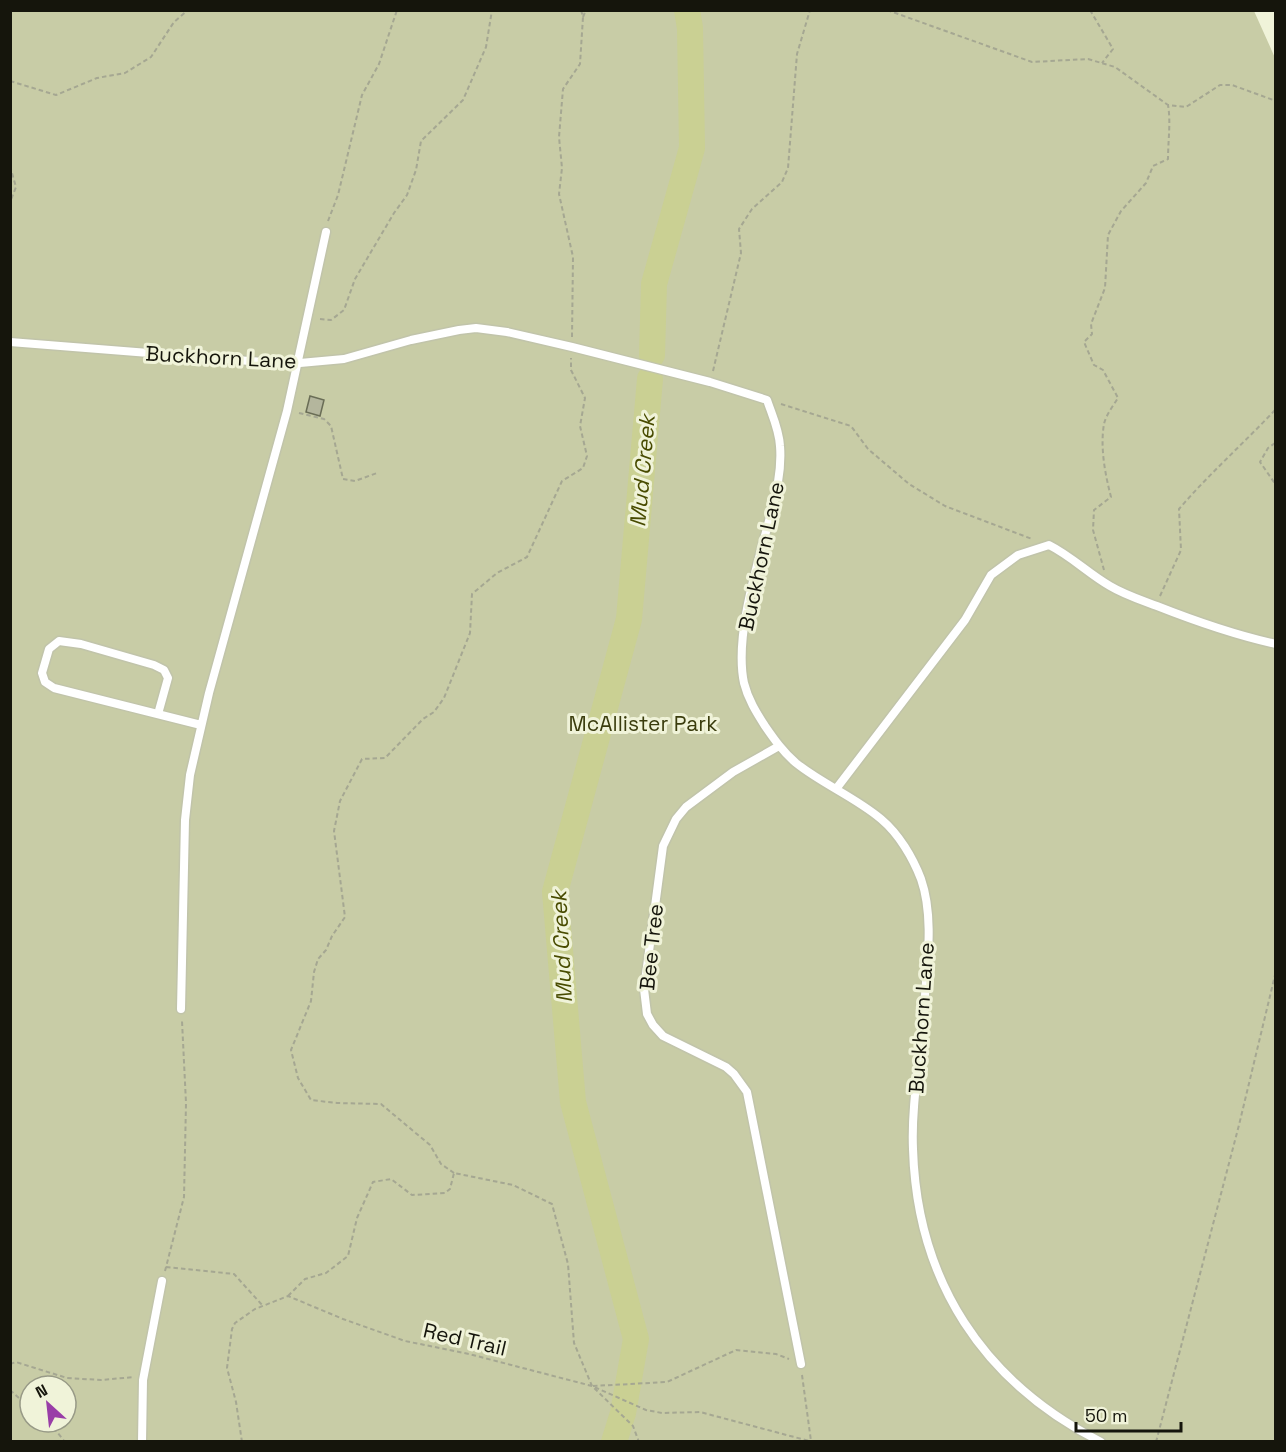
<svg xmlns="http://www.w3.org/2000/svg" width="1286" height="1452" viewBox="0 0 1286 1452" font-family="'Space Grotesk',sans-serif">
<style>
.green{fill:#c8cca6;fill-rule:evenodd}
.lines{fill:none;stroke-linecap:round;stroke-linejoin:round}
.river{stroke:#cad093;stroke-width:26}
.building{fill:#b4b69d;stroke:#6a6d56;stroke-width:1.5}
.service-casing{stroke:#c1c4aa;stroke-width:11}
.path{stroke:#a5a792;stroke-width:2;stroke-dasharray:4.5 3;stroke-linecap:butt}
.service{stroke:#fff;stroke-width:8}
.labels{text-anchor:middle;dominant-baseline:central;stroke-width:6;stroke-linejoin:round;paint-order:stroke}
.street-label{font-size:21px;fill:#15150c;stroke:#f0f3d9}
.park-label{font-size:21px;fill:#3a3c0d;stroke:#f0f3d9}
.water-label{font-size:22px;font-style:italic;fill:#484b00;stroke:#f0f3d9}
</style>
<rect width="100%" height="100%" fill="#f0f3d9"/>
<path class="green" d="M11 11H1254L1276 60 1275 1441H11ZM30 1386H66V1422H30Z"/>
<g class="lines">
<path class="river" d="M652 355 654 284 692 148 690 28 687 10
M614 1442 623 1413 636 1339 573 1102 555 892 629 619 650 379"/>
</g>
<path class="building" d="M310 396 324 400 320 416 306 412Z"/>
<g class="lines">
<defs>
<path id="service" d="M10 342 289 364 344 359 411 340 459 330 476 328 507 332 572 347 710 382 767 400C772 415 779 429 780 446 782 470 776 494 770 517 758 563 734 636 744 683 748 699 756 712 765 726 774 739 783 752 796 763 822 784 855 797 881 819 899 834 913 858 921 879 935 919 926 969 924 1011 921 1056 911 1103 913 1149 917 1281 983 1382 1101 1442
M158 714 168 678 164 670 154 665 81 644 59 641 49 649 42 673 45 682 54 688 201 725
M779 746 733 772 686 807 676 819 663 846 644 989 647 1014 653 1025 663 1036 726 1067 734 1074 747 1092 801 1364
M836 789 965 620 991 575 1018 555 1049 545C1071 556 1089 574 1110 586 1125 595 1141 600 1157 606 1195 621 1235 635 1276 644
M181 1009 185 820 190 775 209 693 287 411 326 232
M142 1442 143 1380 162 1281"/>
</defs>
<use href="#service" class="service-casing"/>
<path class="path" d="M887 10 1032 62 1088 59 1115 67 1168 105 1186 107 1220 85H1232L1276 101
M1090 10 1113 49 1102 63
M583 17 586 10
M10 81 56 95 97 78 125 73 151 57 174 22 188 10
M10 166 16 187 10 202
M328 221 338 195 362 95 379 64 397 10
M320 319 331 320 344 310 355 279 394 213 407 195 416 170 421 141 463 100 486 47 492 10
M572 337 573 257 559 194 562 168 559 137 563 89 580 64 583 17 581 10
M713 371 741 253 739 229 752 209 782 182 788 168 797 54 810 10
M781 404 851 426 868 449 909 484 945 506 1032 539
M299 413 324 419 331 426 343 479 355 481 377 473
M1276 428 1275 443 1268 448 1260 462 1276 485
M1104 570 1093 530 1094 510 1111 497C1105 474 1100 447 1104 424 1106 415 1113 406 1118 398L1103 370 1094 365 1084 342 1092 334 1091 324 1105 288 1108 235 1121 211 1146 183 1153 166 1168 159C1168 141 1171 122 1168 105
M1160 596 1181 550 1179 509C1209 474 1244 443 1276 409
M454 1173 441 1164 430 1145 381 1104 337 1103 311 1100 298 1078 291 1050 311 1001 314 972 318 959 326 950 332 936 345 917 334 831 340 801 362 759 385 758 423 719 434 712 444 698 470 633 472 594 497 573 527 557 562 481 583 468 587 456 580 426 585 398 571 370V358
M166 1267 234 1274 263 1306
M165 1271 184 1197 186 1103 182 1021
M288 1296 305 1279 326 1273 348 1256 357 1218 373 1182 391 1179 412 1195 445 1193 450 1189 454 1173 513 1185 552 1204 568 1264 574 1343 592 1386 633 1426 639 1442
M10 1364 16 1362 67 1378 101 1380 134 1377
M802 1375 811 1441
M593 1386 667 1382 736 1350 776 1354 789 1359
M10 1390 30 1408
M49 1422 65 1442
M242 1442 236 1402 227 1368 232 1329 235 1323 255 1309 288 1296 343 1319 405 1341 469 1354 592 1386 646 1410 662 1413 700 1412 813 1442
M1156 1442 1239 1125 1276 971"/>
<use href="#service" class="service"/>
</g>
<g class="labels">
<g class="street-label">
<text transform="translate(221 357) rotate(3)">Buckhorn Lane</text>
<text transform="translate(761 556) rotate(-78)">Buckhorn Lane</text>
<text transform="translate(651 947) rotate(-84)">Bee Tree</text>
<text transform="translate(921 1018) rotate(-86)">Buckhorn Lane</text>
<text transform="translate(465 1339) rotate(13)">Red Trail</text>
</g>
<g class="park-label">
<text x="643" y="723">McAllister Park</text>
</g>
<g class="water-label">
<text transform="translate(642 471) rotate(-85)">Mud Creek</text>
<text transform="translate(561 947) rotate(-93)">Mud Creek</text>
</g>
</g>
<rect width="1286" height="1452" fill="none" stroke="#15150c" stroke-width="24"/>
<g transform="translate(48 1404) rotate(333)"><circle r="28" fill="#f0f3d9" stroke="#989a87" stroke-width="1.5"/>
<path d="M0-4.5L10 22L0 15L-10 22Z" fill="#993da7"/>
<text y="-9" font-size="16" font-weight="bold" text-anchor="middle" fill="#15150c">N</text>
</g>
<path d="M1076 1422v9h105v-9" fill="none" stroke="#15150c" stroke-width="3"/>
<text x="1085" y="1422" font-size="18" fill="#15150c" stroke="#f0f3d9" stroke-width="4.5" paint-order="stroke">50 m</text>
</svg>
